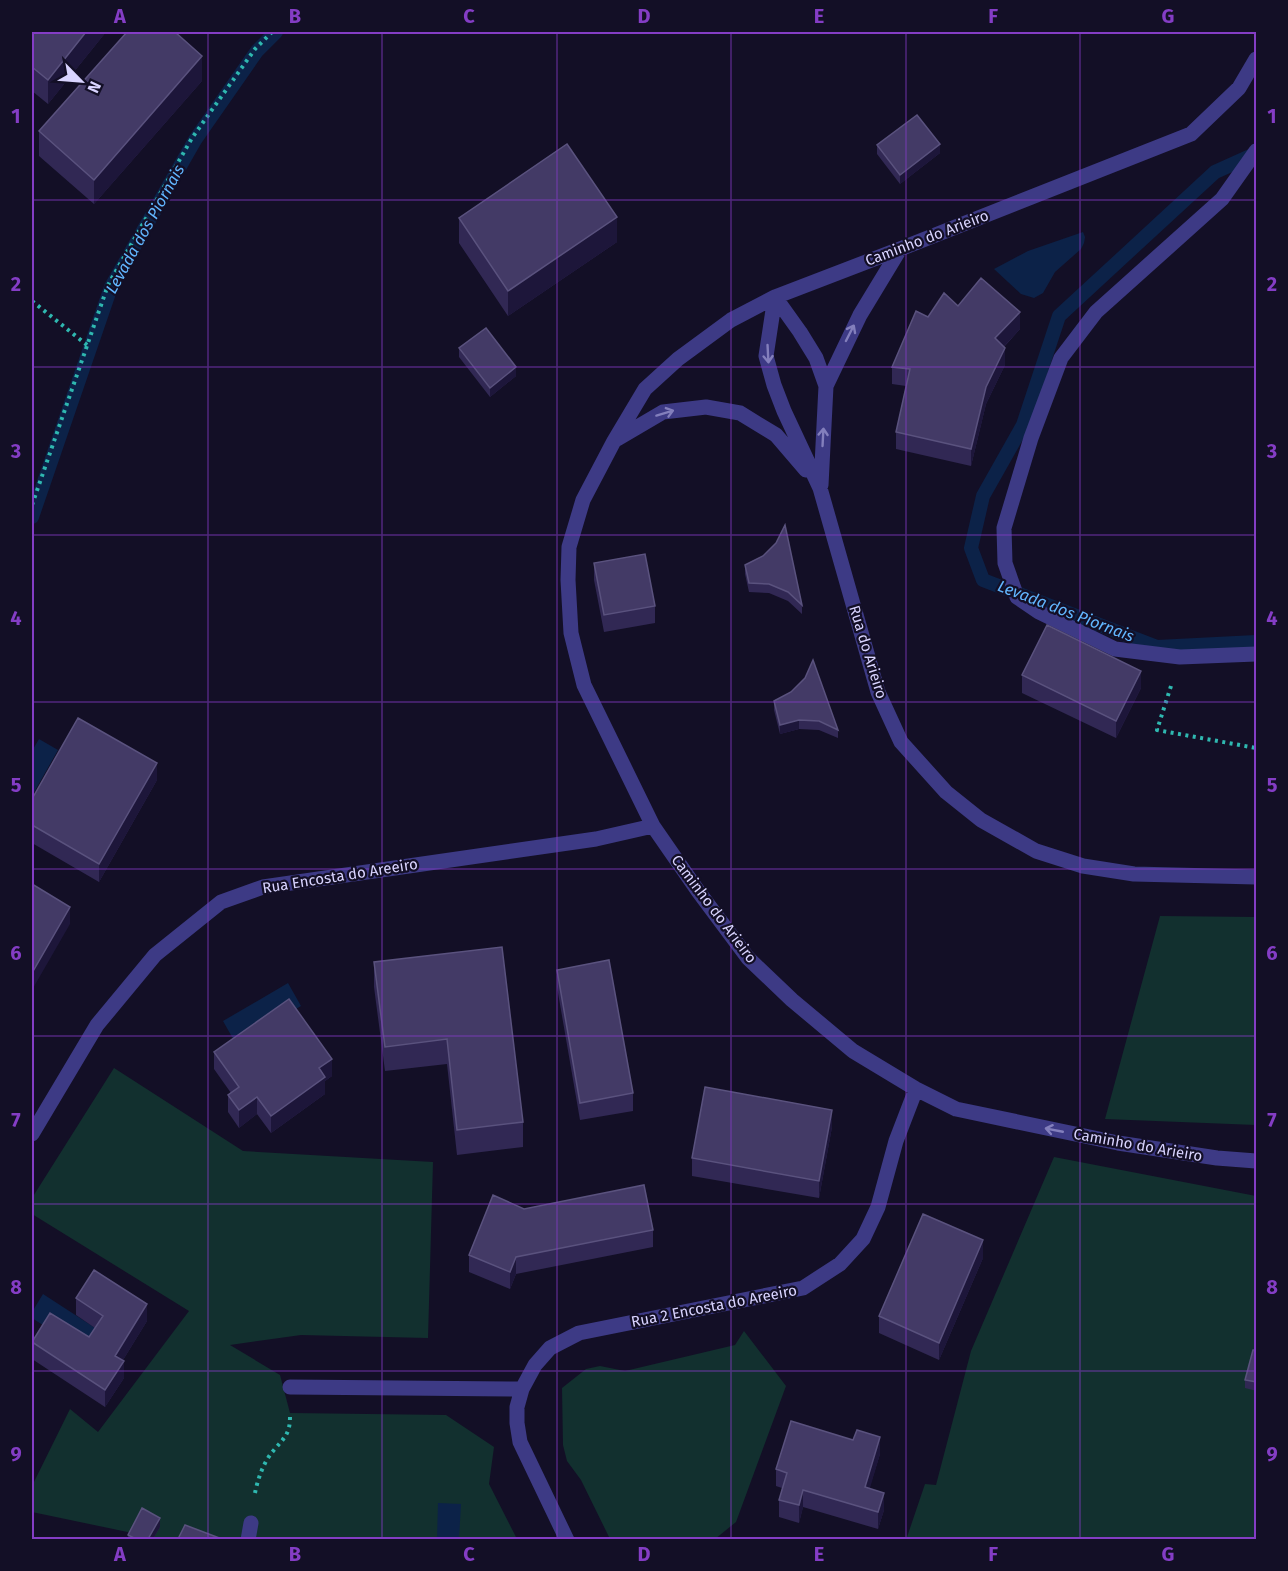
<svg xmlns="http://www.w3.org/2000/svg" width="1288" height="1571" viewBox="0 0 1288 1571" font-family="'Fira Sans',sans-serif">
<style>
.green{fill:#12302f}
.water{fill:#0c2248}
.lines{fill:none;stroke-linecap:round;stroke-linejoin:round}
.stream{stroke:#0c2248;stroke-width:14}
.path{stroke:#2fb8b0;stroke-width:4;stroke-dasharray:3 4.5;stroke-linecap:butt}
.minor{stroke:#3d3a85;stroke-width:15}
.wall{fill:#312854}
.shaded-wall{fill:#1d163a}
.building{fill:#433a66;stroke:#5a527e;stroke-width:1.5}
.oneway{stroke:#837fbc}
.grid{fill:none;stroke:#843dc5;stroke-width:1.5;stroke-opacity:0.55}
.labels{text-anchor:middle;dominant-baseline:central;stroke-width:4.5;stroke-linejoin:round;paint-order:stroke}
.street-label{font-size:15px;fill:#d9d4ff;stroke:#130f26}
.water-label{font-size:16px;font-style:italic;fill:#62b6ff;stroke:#130f26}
.neatline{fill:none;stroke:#843dc5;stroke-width:2}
.grid-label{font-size:20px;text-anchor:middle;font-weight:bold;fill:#843dc5}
</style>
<rect width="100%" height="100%" fill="#130f26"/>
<path class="green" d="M1160 916 1256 917V1125L1105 1119Z
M114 1068 243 1151 433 1162 428 1338 301 1335 230 1345 280 1375 290 1413 446 1415 494 1447 489 1484 517 1539H161L32 1512V1486L70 1409 98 1432 189 1311 32 1214V1198Z
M1054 1157 1256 1196V1539L906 1540 925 1484 936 1485 971 1351Z
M744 1331 786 1386 736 1522 715 1539H610L581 1480 567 1461 563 1445 562 1388 586 1369 600 1366 625 1371 735 1345Z"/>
<path class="water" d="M1083 232 1085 237 1084 243 1081 249 1055 272 1043 293 1034 298 1021 294 994 269 1028 251Z
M39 739 58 750 32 796V751Z
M288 983 301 1006 236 1044 223 1021Z
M43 1294 103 1333 89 1355 32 1318V1312Z
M438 1503 461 1504 459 1539H437Z"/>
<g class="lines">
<path class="stream" d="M1255 154 1215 172 1059 316 1023 425 983 496 971 548 983 580 1157 647 1256 642
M32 517 111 287 195 140 257 51 276 32"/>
<path class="path" d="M32 301 87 345
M32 505 108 285 192 138 255 49 272 32
M1171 686 1157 730 1256 748
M255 1493C258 1478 264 1461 274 1450 284 1438 290 1434 290 1417"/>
<path class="minor" d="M1256 59 1239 88 1191 134 900 249 775 297 731 320 678 359 645 389 614 441 583 500 569 547 568 580 571 633 584 685 653 826 698 891 748 958 792 1000 853 1051 916 1089 956 1109 1118 1143 1217 1158 1256 1161
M1256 151 1222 199 1096 312 1061 358 1031 438 1004 528 1005 563 1017 597 1039 612 1115 649 1180 657 1256 654
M775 297 766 356 774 385 784 411 820 488 878 692 901 742 946 792 981 820 1036 851 1083 866 1134 874 1256 877
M775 297 800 332 816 358 826 386
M617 439 663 412 706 407 740 413 776 435 806 470
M821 485 826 386 860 315 900 249
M32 1134 97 1025 155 955 221 902 263 887 596 839 653 826
M290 1387 522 1389
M248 1540 251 1523
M567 1540 520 1442 517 1423V1407L522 1389 535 1365 550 1348 579 1333 803 1288 840 1264 863 1239 878 1207 896 1141 916 1089"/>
</g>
<path class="wall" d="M32 32H106L48 104 32 91Z
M202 81 94 204 39 156V131Z
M877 145 940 153 900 184 877 154Z
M459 218 617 242 508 316 459 243Z
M958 306 1020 329 1004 347 1005 365 986 404 971 466 896 449V432L906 386 892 384V367L928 317Z
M459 348 516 376 490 397 459 357Z
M763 556 802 605V614L788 601 769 593 749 592 745 574V565Z
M594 563 655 606V623L604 632 594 580Z
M1022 675 1141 688 1116 738 1022 693Z
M774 701 838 730V738L819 730 799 729 780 734 774 710Z
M157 780 99 882 32 843V799Z
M374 962 523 1122V1147L457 1155 447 1064 385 1071 374 987Z
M557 970 633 1093V1111L580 1120 557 987Z
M214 1052 332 1076 325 1081V1094L271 1133 257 1114 239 1128 228 1112V1095L231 1093 214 1069Z
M832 1127 819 1198 692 1176V1158Z
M524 1209 653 1230V1247L516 1274 510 1289 469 1272V1255Z
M983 1258 939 1360 879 1333V1316Z
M76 1298 147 1321 123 1360 124 1378 105 1407 32 1359V1342L89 1337 95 1328 76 1315Z
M1257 1350V1391L1245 1388V1380Z
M853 1440 880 1454 869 1489 884 1510 878 1529 803 1507 799 1523 779 1517V1500L782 1488 776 1486V1469Z
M160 1527 153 1539H128V1535Z"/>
<path class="shaded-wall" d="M86 32H106L48 104V80Z
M202 56V81L94 204V180Z
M940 144V153L900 184V175Z
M617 217V242L508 316V291Z
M1020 312V329L995 356V338Z
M1005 348V365L986 404 971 466V449L986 387Z
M516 367V376L490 397V388Z
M1141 671V688L1116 738V721Z
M799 720V729L780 734V725Z
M157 763V780L99 882V864Z
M70 907V924L32 990V973Z
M332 1059V1076L325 1081V1094L271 1133V1116L319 1068Z
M257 1097V1114L239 1128V1110Z
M832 1110V1127L819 1198V1181Z
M983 1240V1258L939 1360V1343Z
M516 1257V1274L510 1289V1272Z
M147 1304V1321L115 1373V1356Z
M124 1361V1378L105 1407V1390Z
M880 1437V1454L865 1505V1487Z
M803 1490V1507L799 1523V1505Z
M884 1493V1510L878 1529V1512Z
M160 1518V1527L153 1539H148Z"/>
<path class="building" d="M32 32H86L48 80 32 67Z
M127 32H175L202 56 94 180 39 131Z
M917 115 940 144 900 175 877 145Z
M567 144 617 217 508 291 459 218Z
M981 278 1020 312 995 338 1005 348 986 387 971 449 896 432 910 369 892 367 916 311 928 317 944 293 958 306Z
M486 328 516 367 490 388 459 348Z
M785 525 802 605 788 592 769 584 749 583 745 565 763 556 776 543Z
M645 554 655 606 604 615 594 563Z
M1047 625 1141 671 1116 721 1022 675Z
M813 660 838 730 819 721 799 720 780 725 774 701 791 692 805 678Z
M78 718 157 763 99 864 32 825V799Z
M32 884 70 907 32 973Z
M502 947 523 1122 457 1130 447 1039 385 1047 374 962Z
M609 960 633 1093 580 1103 557 970Z
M289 999 332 1059 319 1068 325 1077 271 1116 257 1097 239 1110 228 1095 239 1087 214 1052Z
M705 1087 832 1110 819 1181 692 1158Z
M644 1185 653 1230 516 1257 510 1272 469 1255 493 1195 524 1209Z
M923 1214 983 1240 939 1343 879 1316Z
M94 1270 147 1304 115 1356 124 1361 105 1390 32 1342 50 1313 89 1337 103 1316 76 1298Z
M1253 1350H1257V1382L1245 1380Z
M791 1421 853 1440 857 1430 880 1437 865 1487 884 1493 878 1512 803 1490 799 1505 779 1500 787 1473 776 1469Z
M142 1508 160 1518 148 1539H136L128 1535Z
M185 1525 222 1539H178Z"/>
<defs><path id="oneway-shaft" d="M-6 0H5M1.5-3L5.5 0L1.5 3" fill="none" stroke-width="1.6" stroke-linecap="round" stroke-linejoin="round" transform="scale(1.5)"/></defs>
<g class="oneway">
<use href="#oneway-shaft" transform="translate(850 333) rotate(-63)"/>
<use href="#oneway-shaft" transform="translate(768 354) rotate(87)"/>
<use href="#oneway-shaft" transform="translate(665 413) rotate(-17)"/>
<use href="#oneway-shaft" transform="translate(823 437) rotate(-87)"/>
<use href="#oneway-shaft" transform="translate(1054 1130) rotate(-169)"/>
</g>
<path class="grid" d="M208 32V1540M382 32V1540M557 32V1540M731 32V1540M906 32V1540M1080 32V1540M32 200H1256M32 367H1256M32 535H1256M32 702H1256M32 869H1256M32 1036H1256M32 1204H1256M32 1371H1256"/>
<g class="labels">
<g class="street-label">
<text transform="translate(927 238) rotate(-21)">Caminho do Arieiro</text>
<text transform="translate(868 652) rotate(73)">Rua do Arieiro</text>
<text transform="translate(340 876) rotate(-9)">Rua Encosta do Areeiro</text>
<text transform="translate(714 909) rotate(53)">Caminho do Arieiro</text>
<text transform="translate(1138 1145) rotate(10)">Caminho do Arieiro</text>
<text transform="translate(714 1306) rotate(-11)">Rua 2 Encosta do Areeiro</text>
</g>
<g class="water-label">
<text transform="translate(145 229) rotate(-61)">Levada dos Piornais</text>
<text transform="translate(1066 611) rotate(21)">Levada dos Piornais</text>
</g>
</g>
<rect width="1288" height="1571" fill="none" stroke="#130f26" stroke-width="66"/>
<g transform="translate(81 81) rotate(115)" stroke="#130f26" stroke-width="4.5" paint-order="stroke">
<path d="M0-4.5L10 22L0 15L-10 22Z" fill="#d9d4ff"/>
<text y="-9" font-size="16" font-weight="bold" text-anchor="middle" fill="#d9d4ff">N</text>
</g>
<rect x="33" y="33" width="1222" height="1505" class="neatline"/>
<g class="grid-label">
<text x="120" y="23">A</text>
<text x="295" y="23">B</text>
<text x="469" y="23">C</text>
<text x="644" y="23">D</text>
<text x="819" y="23">E</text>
<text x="993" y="23">F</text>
<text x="1168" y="23">G</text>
<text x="16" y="123">1</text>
<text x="1272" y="123">1</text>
<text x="16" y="291">2</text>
<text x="1272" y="291">2</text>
<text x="16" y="458">3</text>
<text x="1272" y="458">3</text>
<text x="16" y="625">4</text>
<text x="1272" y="625">4</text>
<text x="16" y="792">5</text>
<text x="1272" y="792">5</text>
<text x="16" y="960">6</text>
<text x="1272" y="960">6</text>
<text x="16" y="1127">7</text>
<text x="1272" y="1127">7</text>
<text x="16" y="1294">8</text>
<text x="1272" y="1294">8</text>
<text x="16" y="1461">9</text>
<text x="1272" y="1461">9</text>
<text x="120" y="1561">A</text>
<text x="295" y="1561">B</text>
<text x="469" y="1561">C</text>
<text x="644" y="1561">D</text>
<text x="819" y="1561">E</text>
<text x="993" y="1561">F</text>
<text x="1168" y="1561">G</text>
</g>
</svg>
